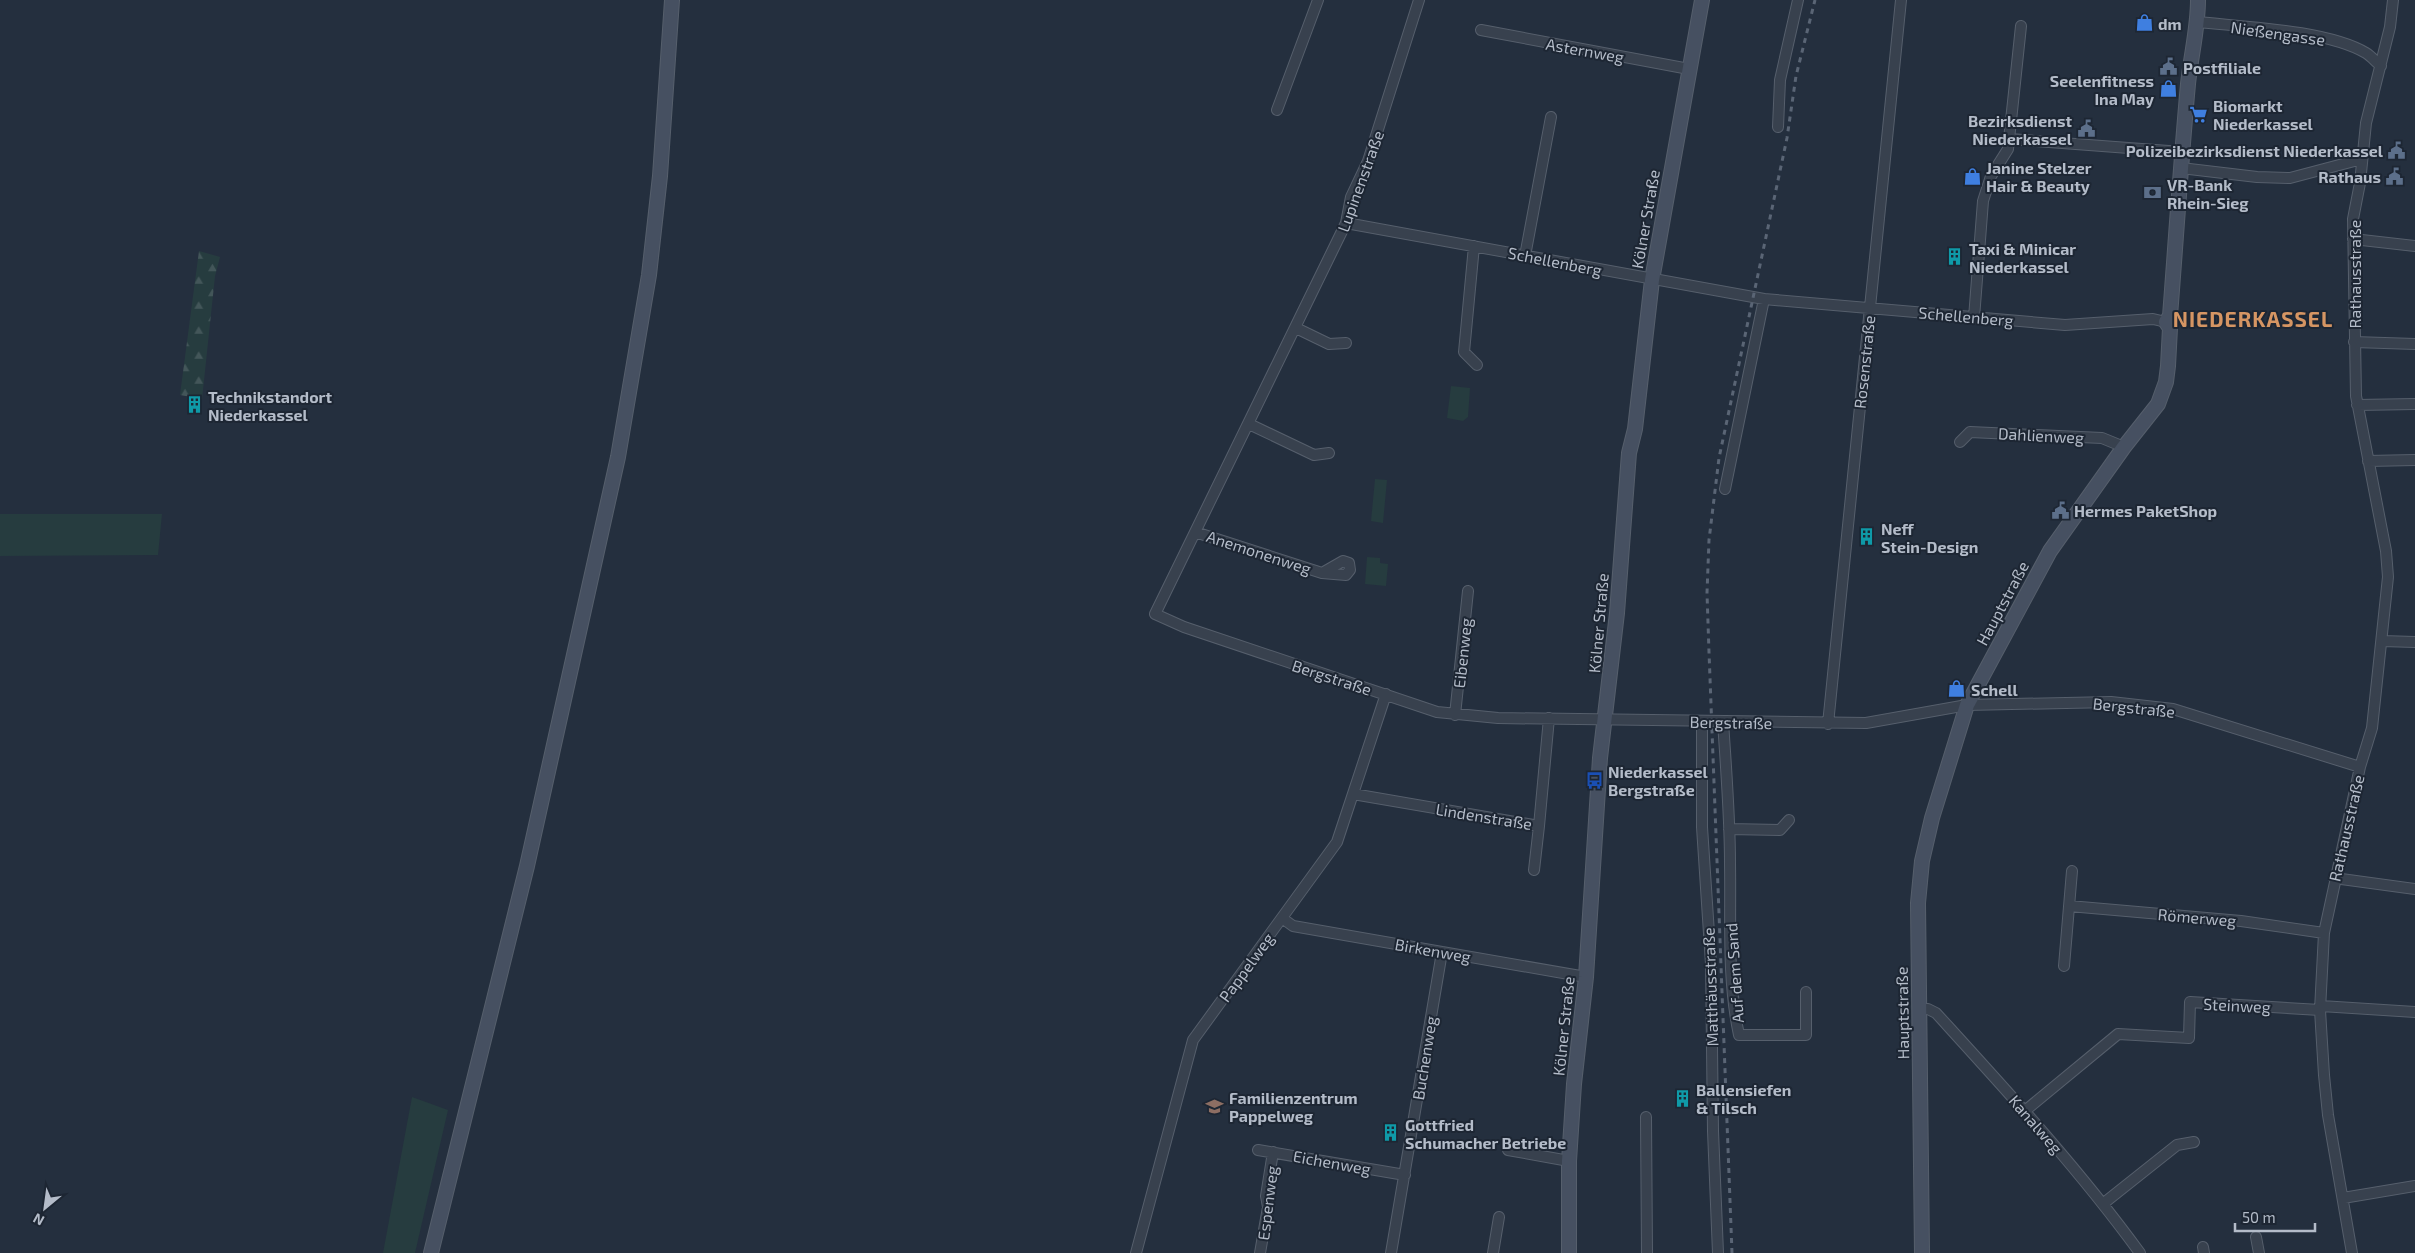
<svg xmlns="http://www.w3.org/2000/svg" width="2415" height="1253" viewBox="0 0 2415 1253" font-family="'Exo 2',sans-serif">
<style>
.green{fill:#263c3f}
.forest{fill:url(#forest-firs)}
.lines{fill:none;stroke-linecap:round;stroke-linejoin:round}
.street-casing{stroke:#565f6c;stroke-width:12}
.secondary-casing{stroke:#565f6c;stroke-width:16}
.street{stroke:#38414e;stroke-width:10}
.secondary{stroke:#465061;stroke-width:14}
.rail{stroke:#5a6575;stroke-width:3;stroke-dasharray:5 5;stroke-linecap:butt}
.labels{text-anchor:middle;dominant-baseline:central;stroke-width:4;stroke-linejoin:round;paint-order:stroke}
.poi-label{font-size:16px;font-weight:bold;fill:#b4bcc9;stroke:#1d2633;text-anchor:start}
.street-label{font-size:16px;fill:#b4bcc9;stroke:#1d2633}
.district-label{font-size:21px;font-weight:bold;letter-spacing:1px;fill:#d59563;stroke:#1d2633}
</style>
<defs>
<pattern id="forest-firs" width="22" height="20" patternUnits="userSpaceOnUse" patternTransform="scale(1.25)"><rect width="22" height="20" fill="#263c3f"/><path d="M5 1l3.5 6h-7zM16 11l3.5 6h-7z" fill="#435659"/></pattern>
</defs>
<rect width="100%" height="100%" fill="#242f3e"/>
<path class="green" d="M1451 386 1470 388 1468 417 1463 421 1447 418Z
M1375 479 1387 480 1383 523 1371 521Z
M0 514H162L158 555 0 556Z
M1367 557 1380 558V563L1388 564 1386 586 1365 584Z
M412 1097 448 1110 415 1253H383Z"/>
<path class="forest" d="M199 251 220 257 215 276 202 399 180 395Z"/>
<g class="lines">
<defs>
<path id="street" d="M1419 0 1368 161 1351 197 1346 223 1155 614 1184 627 1437 712 1498 718 1866 723 1967 705 2111 702 2173 709 2360 767
M2198 22C2244 27 2327 30 2366 53 2371 56 2376 62 2381 66
M1481 30 1689 69
M1277 110 1318 0
M1778 127 1780 80 1798 0
M2010 139 2182 152
M2181 168 2257 177 2290 178 2362 159
M1346 223 1764 299 2065 325 2153 319 2166 322
M2353 239 2415 246
M1474 246 1464 352 1477 365
M1525 256 1551 117
M1974 318 1983 201 1991 176 2008 149 2021 26
M1296 328 1329 344 1346 343
M2354 342 2415 344
M2357 405 2415 404
M1249 424 1314 455 1329 453
M1960 442 1970 432 2102 438 2124 447
M2368 461 2415 460
M1725 489 1764 299
M1195 532 1322 573 1346 575 1350 570 1349 563 1343 561 1322 573
M2382 641 2415 642
M1455 715 1468 591
M1702 721V827L1711 964 1713 1131 1718 1253
M1723 721C1726 769 1730 816 1730 863 1731 920 1727 979 1739 1035H1806V992
M1828 724 1901 0
M1353 794 1539 826 1549 718
M1729 829 1780 830 1789 820
M1534 870 1539 826
M2334 878 2415 889
M2069 906 2241 921 2324 933
M1282 918 1293 926 1586 977
M2064 966 2072 871
M2321 1006 2415 1012
M1920 1009H1928L1936 1013C2007 1091 2078 1168 2140 1253
M2026 1110 2118 1034 2189 1038 2190 1002 2320 1010
M1646 1117 1647 1253
M1258 1150 1405 1175
M1508 1150 1569 1161
M2343 1198 2415 1186
M2104 1203 2177 1145 2194 1142
M2256 1237 2259 1253
M2203 1247 2204 1253
M1136 1253 1193 1040 1337 842 1386 694
M1260 1253 1268 1207 1266 1196 1273 1152
M1391 1253 1442 952
M1493 1253 1499 1217
M2352 1253 2328 1115 2324 1075 2320 1010 2324 933 2360 767 2372 728 2388 577 2386 551 2356 396 2353 219 2360 183 2366 123 2390 27 2393 0"/>
<path id="secondary" d="M431 1253 527 866 618 457 649 275 660 176 672 0
M1569 1253V1161L1574 1084 1586 977 1600 758 1617 613 1629 453 1635 429 1652 280 1702 0
M1922 1253 1918 903 1922 861 1932 818 1967 705 2050 551 2124 447 2158 404 2166 382 2168 366 2170 328 2166 322 2170 316C2176 239 2181 161 2188 84 2191 55 2198 28 2198 0"/>
</defs>
<use href="#street" class="street-casing"/>
<use href="#secondary" class="secondary-casing"/>
<use href="#street" class="street"/>
<use href="#secondary" class="secondary"/>
<path class="rail" d="M1732 1253 1709 652 1707 593 1709 540 1719 458 1787 138 1796 76 1815 0"/>
</g>
<defs>
<symbol id="shop-bare" viewBox="-9 -9 18 18"><path d="M-5-2.5h2.3a2.7 3.5 0 0 1 5.4 0H5L5.5 6h-11ZM-1.5-2.5h3a1.5 2.3 0 0 0-3 0Z" fill="#3f7fe0" stroke="#1d2633" stroke-width="2.5" paint-order="stroke"/></symbol>
<symbol id="civic-bare" viewBox="-9 -9 18 18"><path d="M-.6-6.5H3V-4.5H.6V-3L4-1V1h2V6H-6V1h2V-1L-.6-3ZM-1.2 2.5V6h2.4V2.5Z" fill="#5c6f8a" stroke="#1d2633" stroke-width="2.5" paint-order="stroke"/></symbol>
<symbol id="supermarket-bare" viewBox="-9 -9 18 18"><path d="M-6-5.5h2.5l.6 2H6L4.5 2H-2.5L-4.4-4H-6ZM-1.5 3.2a1.3 1.3 0 1 0 .1 0ZM3 3.2a1.3 1.3 0 1 0 .1 0Z" fill="#3f7fe0" stroke="#1d2633" stroke-width="2.5" paint-order="stroke"/></symbol>
<symbol id="bank-bare" viewBox="-9 -9 18 18"><path d="M-6-4H6V4H-6ZM0-2.3a2.3 2.3 0 1 0 0 4.6a2.3 2.3 0 1 0 0-4.6Z" fill="#5c6f8a" stroke="#1d2633" stroke-width="2.5" paint-order="stroke"/></symbol>
<symbol id="building-bare" viewBox="-9 -9 18 18"><path d="M-4-6H4V6H1V3H-1V6H-4ZM-2.5-4.3h1.7v1.8h-1.7ZM.8-4.3h1.7v1.8H.8ZM-2.5-1h1.7V.8h-1.7ZM.8-1h1.7V.8H.8Z" fill="#0f9aa8" stroke="#1d2633" stroke-width="2.5" paint-order="stroke"/></symbol>
<symbol id="bus-bare" viewBox="-9 -9 18 18"><path d="M-5-6H5V4H4V6H2V4H-2V6H-4V4H-5ZM-3.5-4V0h7V-4ZM-3.5 1.2v1.5H-2V1.2ZM2 1.2v1.5H3.5V1.2Z" fill="#1a4fb4" stroke="#1d2633" stroke-width="2.5" paint-order="stroke"/></symbol>
<symbol id="school-bare" viewBox="-9 -9 18 18"><path d="M0-5L7-2L0 1L-7-2ZM-4 1L0 2.5L4 1V4Q0 6-4 4Z" fill="#8d6e63" stroke="#1d2633" stroke-width="2.5" paint-order="stroke"/></symbol>
</defs>
<g fill-rule="evenodd">
<use href="#shop-bare" x="2132" y="10" width="25" height="25"/>
<use href="#civic-bare" x="2156" y="54" width="25" height="25"/>
<use href="#shop-bare" x="2156" y="76" width="25" height="25"/>
<use href="#supermarket-bare" x="2186" y="102" width="25" height="25"/>
<use href="#civic-bare" x="2074" y="116" width="25" height="25"/>
<use href="#civic-bare" x="2384" y="138" width="25" height="25"/>
<use href="#shop-bare" x="1960" y="164" width="25" height="25"/>
<use href="#civic-bare" x="2382" y="164" width="25" height="25"/>
<use href="#bank-bare" x="2140" y="180" width="25" height="25"/>
<use href="#building-bare" x="1942" y="244" width="25" height="25"/>
<use href="#building-bare" x="182" y="392" width="25" height="25"/>
<use href="#civic-bare" x="2048" y="498" width="25" height="25"/>
<use href="#building-bare" x="1854" y="524" width="25" height="25"/>
<use href="#shop-bare" x="1944" y="676" width="25" height="25"/>
<use href="#bus-bare" x="1582" y="768" width="25" height="25"/>
<use href="#building-bare" x="1670" y="1086" width="25" height="25"/>
<use href="#school-bare" x="1202" y="1094" width="25" height="25"/>
<use href="#building-bare" x="1378" y="1120" width="25" height="25"/>
</g>
<g class="labels">
<g class="poi-label">
<text x="2158" y="23">dm</text>
<text x="2183" y="67">Postfiliale</text>
<text x="2154" y="80" text-anchor="end">Seelenfitness<tspan x="2154" dy="18">Ina May</tspan></text>
<text x="2213" y="105">Biomarkt<tspan x="2213" dy="18">Niederkassel</tspan></text>
<text x="2072" y="120" text-anchor="end">Bezirksdienst<tspan x="2072" dy="18">Niederkassel</tspan></text>
<text x="2383" y="150" text-anchor="end">Polizeibezirksdienst Niederkassel</text>
<text x="1986" y="167">Janine Stelzer<tspan x="1986" dy="18">Hair &amp; Beauty</tspan></text>
<text x="2381" y="176" text-anchor="end">Rathaus</text>
<text x="2167" y="184">VR-Bank<tspan x="2167" dy="18">Rhein-Sieg</tspan></text>
<text x="1969" y="248">Taxi &amp; Minicar<tspan x="1969" dy="18">Niederkassel</tspan></text>
<text x="208" y="396">Technikstandort<tspan x="208" dy="18">Niederkassel</tspan></text>
<text x="2074" y="510">Hermes PaketShop</text>
<text x="1881" y="528">Neff<tspan x="1881" dy="18">Stein-Design</tspan></text>
<text x="1971" y="689">Schell</text>
<text x="1608" y="771">Niederkassel<tspan x="1608" dy="18">Bergstraße</tspan></text>
<text x="1696" y="1089">Ballensiefen<tspan x="1696" dy="18">&amp; Tilsch</tspan></text>
<text x="1229" y="1097">Familienzentrum<tspan x="1229" dy="18">Pappelweg</tspan></text>
<text x="1405" y="1124">Gottfried<tspan x="1405" dy="18">Schumacher Betriebe</tspan></text>
</g>
<g class="street-label">
<text transform="translate(2278 33) rotate(8)">Nießengasse</text>
<text transform="translate(1585 50) rotate(10)">Asternweg</text>
<text transform="translate(1360 181) rotate(-70)">Lupinenstraße</text>
<text transform="translate(1645 219) rotate(-80)">Kölner Straße</text>
<text transform="translate(1555 261) rotate(11)">Schellenberg</text>
<text transform="translate(2354 274) rotate(-90)">Rathausstraße</text>
<text transform="translate(1966 316) rotate(5)">Schellenberg</text>
<text transform="translate(1864 362) rotate(-84)">Rosenstraße</text>
<text transform="translate(2041 435) rotate(3)">Dahlienweg</text>
<text transform="translate(1259 552) rotate(18)">Anemonenweg</text>
<text transform="translate(2002 603) rotate(-62)">Hauptstraße</text>
<text transform="translate(1598 623) rotate(-85)">Kölner Straße</text>
<text transform="translate(1462 653) rotate(-84)">Eibenweg</text>
<text transform="translate(1332 677) rotate(18)">Bergstraße</text>
<text transform="translate(2134 707) rotate(6)">Bergstraße</text>
<text transform="translate(1731 722) rotate(1)">Bergstraße</text>
<text transform="translate(1484 816) rotate(9)">Lindenstraße</text>
<text transform="translate(2346 828) rotate(-77)">Rathausstraße</text>
<text transform="translate(2197 917) rotate(5)">Römerweg</text>
<text transform="translate(1433 950) rotate(10)">Birkenweg</text>
<text transform="translate(1246 967) rotate(-54)">Pappelweg</text>
<text transform="translate(1734 973) rotate(-94)">Auf dem Sand</text>
<text transform="translate(1710 987) rotate(-92)">Matthäusstraße</text>
<text transform="translate(2237 1005) rotate(3)">Steinweg</text>
<text transform="translate(1902 1013) rotate(-91)">Hauptstraße</text>
<text transform="translate(1563 1026) rotate(-84)">Kölner Straße</text>
<text transform="translate(1424 1058) rotate(-81)">Buchenweg</text>
<text transform="translate(2036 1124) rotate(49)">Kanalweg</text>
<text transform="translate(1332 1162) rotate(10)">Eichenweg</text>
<text transform="translate(1267 1203) rotate(-83)">Espenweg</text>
</g>
<g class="district-label">
<text x="2253" y="318">NIEDERKASSEL</text>
</g>
</g>
<g transform="translate(45 1208) rotate(209)" stroke="#1d2633" stroke-width="4" paint-order="stroke">
<path d="M0-4L9 19L0 12L-9 19Z" fill="#b4bcc9"/>
<text y="-8" font-size="14" font-weight="bold" text-anchor="middle" fill="#b4bcc9">N</text>
</g>
<path d="M2235 1223v8h80v-8" fill="none" stroke="#b4bcc9" stroke-width="2.5"/>
<text x="2242" y="1223" font-size="15" fill="#b4bcc9" stroke="#1d2633" stroke-width="4" paint-order="stroke">50 m</text>
</svg>
